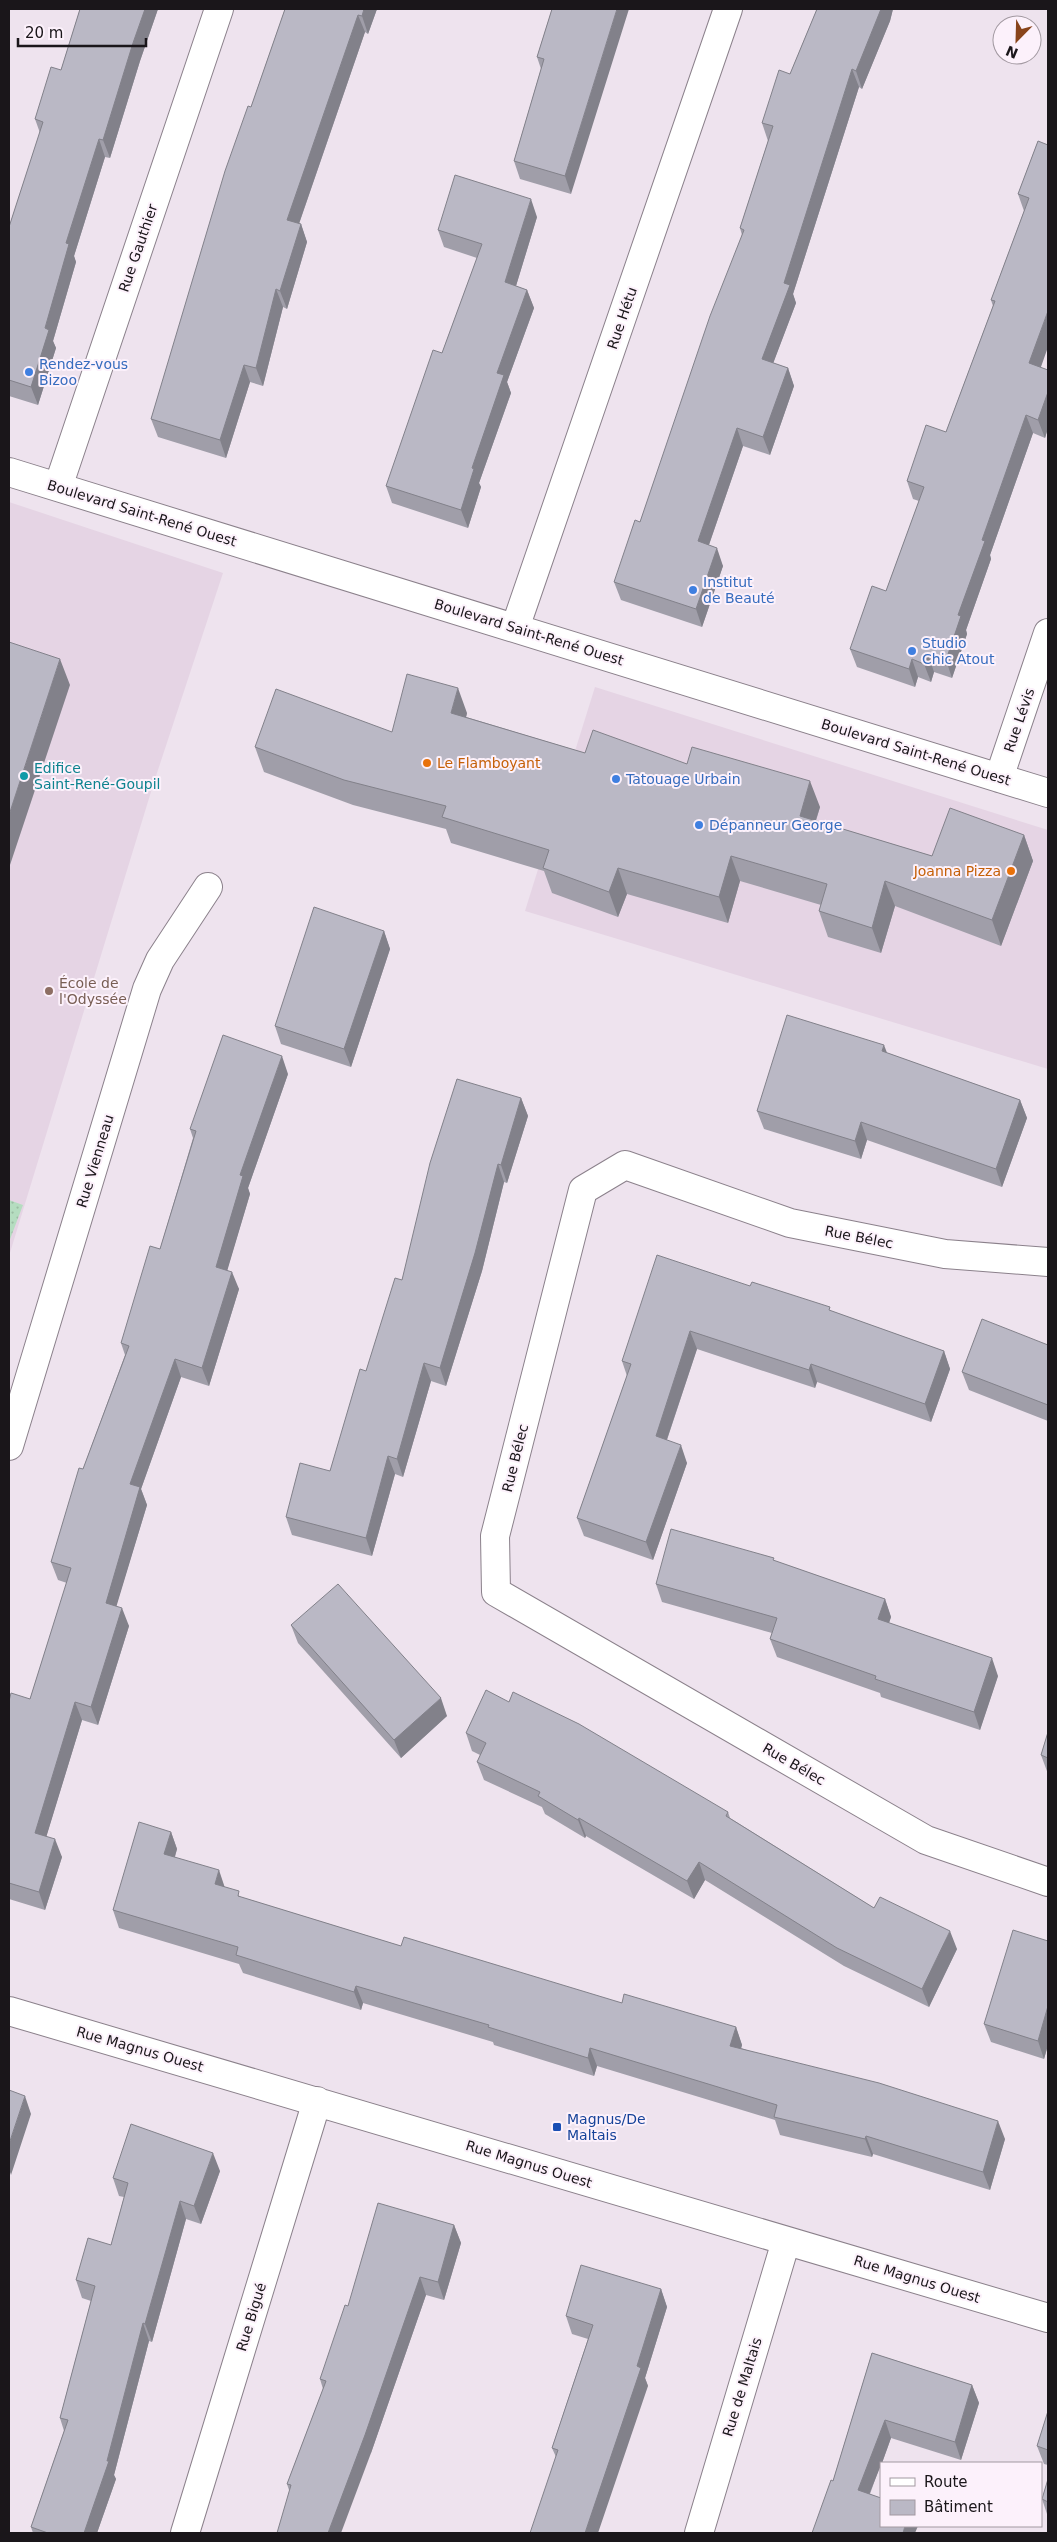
<svg xmlns="http://www.w3.org/2000/svg" width="1057" height="2542" viewBox="0 0 1057 2542" font-family="'DejaVu Sans',sans-serif">
<style>
.built{fill:#e5d4e4}
.park{fill:url(#park-dots)}
.lines{fill:none;stroke-linecap:round;stroke-linejoin:round}
.minor-casing{stroke:#8b818b;stroke-width:30}
.minor{stroke:#fff;stroke-width:28}
.wall{fill:#a09ea9}
.shaded-wall{fill:#82818a}
.building{fill:#bab8c5;stroke:#82818a}
.shop-dot{fill:#3f7fe0;stroke:#fcf1fb;stroke-width:2}
.food-dot{fill:#e8710a;stroke:#fcf1fb;stroke-width:2}
.culture-dot{fill:#0f9aa8;stroke:#fcf1fb;stroke-width:2}
.education-dot{fill:#8d6e63;stroke:#fcf1fb;stroke-width:2}
.transit-dot{fill:#1a4fb4;stroke:#fcf1fb;stroke-width:2}
.labels{text-anchor:middle;dominant-baseline:central;stroke-width:4;stroke-linejoin:round;paint-order:stroke}
.street-label{font-size:14px;fill:#1a161a;stroke:#fcf1fb}
.shop-label{font-size:14px;fill:#366cbe;stroke:#fcf1fb;text-anchor:start}
.food-label{font-size:14px;fill:#c56008;stroke:#fcf1fb;text-anchor:start}
.culture-label{font-size:14px;fill:#0d838f;stroke:#fcf1fb;text-anchor:start}
.education-label{font-size:14px;fill:#785e54;stroke:#fcf1fb;text-anchor:start}
.transit-label{font-size:14px;fill:#164399;stroke:#fcf1fb;text-anchor:start}
</style>
<defs>
<pattern id="park-dots" width="8" height="8" patternUnits="userSpaceOnUse" patternTransform="scale(1.25)"><rect width="8" height="8" fill="#b5ddc0"/><path d="M2 2h.1M6 6h.1" fill="none" stroke="#9bbda4" stroke-width="1.8" stroke-linecap="round"/></pattern>
</defs>
<rect width="100%" height="100%" fill="#eee3ee"/>
<path class="built" d="M9 502 223 573 154 782 9 1256Z
M595 687 1048 830V1069L525 911Z"/>
<path class="park" d="M9 1200 23 1205 9 1242Z"/>
<g class="lines">
<defs>
<path id="minor" d="M9 472 1048 793
M58 487 219 9
M515 628 728 9
M999 778 1048 633
M1048 1262 945 1254 790 1223 625 1165 583 1190 495 1536 496 1592 926 1840 1048 1882
M9 1446 147 989 160 960 208 887
M9 2011 1048 2318
M185 2533 317 2101
M699 2533 786 2241"/>
</defs>
<use href="#minor" class="minor-casing"/>
<use href="#minor" class="minor"/>
</g>
<path class="wall" d="M80 9H158L140 61 110 158 105 157 74 256 76 262 53 341 56 348 38 405 9 396V226V227L40 133 35 119 61 70Z
M285 9H377L368 34 365 32 299 224H301L307 242 287 309 283 307 263 386 250 382 226 458 158 437 151 419 251 107Z
M552 9 571 194 520 179 514 161 541 69 537 57Z
M817 9H893L890 21 862 89 859 87 793 294 796 303 773 363 788 368 794 386 770 455 743 446 709 545 723 566 702 627 621 600 614 582 640 522 742 235 740 228 768 141 762 123 790 74Z
M1038 141 1041 368 1048 370V428L1045 438 1033 433 990 555 991 559 966 630 967 634 952 678 934 672 931 682 918 677 915 687 857 667 850 649 886 591 919 501 913 499 907 481 946 432 993 306 991 300 1024 211 1018 194Z
M537 217 516 286 527 290 534 308 507 382 511 393 479 483 481 487 468 528 392 503 386 486 442 353 477 258 444 247 438 230Z
M467 713 466 717 585 753 687 764 820 807 816 821 932 856 1024 835 1033 861 1001 946 895 906 881 953 828 937 819 911 821 905 740 881 728 923 627 894 618 917 552 893 544 871 451 843 446 829 353 805 264 772 255 747 392 732Z
M384 931 390 949 351 1067 281 1044 275 1026Z
M887 1053 1020 1100 1027 1118 1002 1187 867 1140 861 1159 764 1129 757 1111Z
M288 1074 248 1188 250 1194 227 1270 239 1289 209 1386 181 1377 141 1489 147 1505 116 1606 129 1626 98 1725 82 1720 46 1837 62 1857 45 1910 9 1899V1701L30 1699 67 1583 58 1580 51 1562 83 1469 125 1355 121 1343 160 1249 193 1138 190 1129Z
M521 1098 528 1116 507 1183 504 1182 482 1271 446 1386 431 1381 403 1477 395 1474 372 1556 292 1535 286 1517 330 1471 366 1371 402 1280Z
M750 1286 831 1311 944 1351 950 1369 931 1422 817 1382 815 1388 697 1349 667 1440 687 1463 653 1560 584 1536 577 1518 627 1376 622 1361Z
M1048 1345V1421L969 1390 962 1372Z
M775 1561 885 1599 891 1617 889 1623 998 1676 980 1730 881 1697 880 1693 777 1657 770 1639 772 1633 662 1602 656 1584Z
M291 1625 447 1716 401 1758 298 1643Z
M1048 1732V1774L1041 1755Z
M466 1733 728 1812 730 1818 874 1908 957 1949 929 2007 844 1966 705 1880 694 1899 586 1836 585 1838 545 1814 542 1807 484 1780 477 1762 480 1755 472 1751Z
M171 1832 177 1849 175 1857 241 1897 401 1946 622 2003 736 2027 742 2045 741 2048 1005 2139 990 2190 873 2154 872 2157 780 2135 775 2120 597 2066 594 2076 494 2045 493 2042 363 2003 361 2010 243 1973 239 1964 119 1928 113 1910Z
M1048 1941V2045L1044 2059 991 2042 984 2024Z
M220 2171 201 2224 186 2219 152 2342 149 2341 114 2475 116 2479 97 2533H33L31 2527 64 2431 60 2418 91 2301 82 2298 76 2280 111 2245 124 2197 119 2196 113 2178Z
M454 2225 461 2243 444 2300 426 2295 371 2453 289 2490 287 2484 323 2389 320 2379 348 2306Z
M661 2289 667 2307 645 2378 648 2386 556 2457 552 2448 588 2339 572 2334 566 2316Z
M872 2353 972 2385 979 2403 961 2460 891 2438 882 2463H881L870 2494 918 2526 833 2481Z
M1048 2411V2465L1044 2464 1037 2446Z
M1048 2479V2517L1042 2499Z"/>
<path class="shaded-wall" d="M145 9H158L140 61 110 158 103 140 133 43Z
M364 9H377L368 34 362 16Z
M617 9H629L571 194 565 176Z
M881 9H893L890 21 862 89 856 71Z
M358 15 365 32 294 238 287 220Z
M852 69 859 87 793 294 796 303 768 377 762 359 784 283Z
M99 139 105 157 74 256 76 262 53 341 56 348 38 405 31 387 66 243Z
M531 199 537 217 512 299 505 282Z
M301 224 307 242 287 309 280 291Z
M276 289 283 307 263 386 256 368Z
M527 290 534 308 507 382 511 393 479 483 481 487 468 528 461 510 497 373Z
M1048 311V347L1036 381 1029 363Z
M244 365 250 382 226 458 220 440Z
M788 368 794 386 770 455 763 437Z
M1048 392V428L1045 438 1038 420Z
M1026 415 1033 433 990 555 991 559 966 630 967 634 952 678 946 660 958 615 982 540Z
M737 428 743 446 704 559 698 541Z
M717 548 723 566 702 627 696 609Z
M928 654 934 672 931 682 924 664Z
M60 659 70 685 9 868V815Z
M912 659 918 677 915 687 909 669Z
M458 688 467 713 461 738 451 713Z
M810 781 820 807 809 841 800 816Z
M1024 835 1033 861 1001 946 992 920Z
M731 856 740 881 728 923 719 897Z
M618 868 627 894 618 917 609 892Z
M885 881 895 906 881 953 872 928Z
M384 931 390 949 351 1067 344 1049Z
M884 1045 891 1063 882 1051Z
M282 1056 288 1074 248 1188 250 1194 223 1285 216 1267 240 1175Z
M521 1098 528 1116 507 1183 501 1165Z
M1020 1100 1027 1118 1002 1187 996 1169Z
M861 1122 867 1140 861 1159 855 1141Z
M498 1164 504 1182 482 1271 446 1386 440 1368Z
M232 1272 239 1289 209 1386 202 1368Z
M690 1331 697 1349 662 1454 656 1436Z
M944 1351 950 1369 931 1422 925 1404Z
M175 1359 181 1377 141 1489 147 1505 112 1621 106 1603 130 1484Z
M424 1363 431 1381 403 1477 397 1459Z
M811 1364 817 1382 815 1388 809 1370Z
M681 1445 687 1463 653 1560 646 1542Z
M388 1456 395 1474 372 1556 366 1538Z
M885 1599 891 1617 884 1637 878 1619Z
M122 1608 129 1626 98 1725 91 1707Z
M992 1658 998 1676 980 1730 974 1712Z
M441 1698 447 1716 401 1758 394 1740Z
M75 1702 82 1720 42 1851 35 1833Z
M579 1818 586 1836 585 1838 578 1820Z
M171 1832 177 1849 170 1872 164 1854Z
M55 1839 62 1857 45 1910 39 1892Z
M699 1862 705 1880 694 1899 687 1881Z
M219 1870 225 1888 215 1884Z
M950 1931 957 1949 929 2007 922 1989Z
M356 1986 363 2003 361 2010 354 1992Z
M1048 2006V2045L1044 2059 1038 2041Z
M736 2027 742 2045 737 2064 730 2046Z
M590 2048 597 2066 594 2076 588 2058Z
M25 2096 31 2114 11 2175 9 2169V2144Z
M998 2121 1005 2139 990 2190 983 2172Z
M866 2136 873 2154 872 2157 865 2139Z
M213 2153 220 2171 201 2224 194 2206Z
M180 2201 186 2219 152 2342 145 2324Z
M454 2225 461 2243 444 2300 438 2282Z
M420 2277 426 2295 371 2453 341 2533H328Z
M661 2289 667 2307 645 2378 648 2386 598 2533H585Z
M143 2323 149 2341 114 2475 116 2479 97 2533H84L107 2461Z
M972 2385 979 2403 961 2460 955 2442Z
M885 2420 891 2438 882 2463H881V2465L864 2507 858 2490Z
M905 2526H918L915 2533H903Z"/>
<path class="building" d="M80 9H145L133 43 103 140 99 139 66 243 69 244 45 328 49 330 31 387 9 380V226V227L43 122 35 119 51 67 61 70Z
M285 9H364L362 16 358 15 287 220 301 224 280 291 276 289 256 368 244 365 220 440 151 419 225 171 248 106 251 107Z
M552 9H617L565 176 514 161 544 59 537 57Z
M817 9H881L856 71 852 69 784 283 790 285 762 359 788 368 763 437 737 428 698 541 717 548 696 609 614 582 635 520 640 522 710 316 744 230 740 228 773 126 762 123 779 70 790 74Z
M1038 141 1048 145V311L1029 363 1048 370V392L1038 420 1026 415 982 540 985 541 958 615 961 616 946 660 928 654 924 664 912 659 909 669 850 649 872 586 886 591 924 487 907 481 926 425 946 432 995 301 991 300 1029 198 1018 194Z
M455 175 531 199 505 282 527 290 497 373 504 375 472 468 474 469 461 510 386 486 433 350 442 353 482 244 438 230Z
M9 642 60 659 9 815Z
M407 674 458 688 451 713 585 753 593 730 687 764 692 747 810 781 800 816 932 856 950 808 1024 835 992 920 885 881 872 928 819 911 827 884 731 856 719 897 618 868 609 892 543 868 549 850 442 817 446 806 344 780 255 747 276 689 392 732Z
M314 907 384 931 344 1049 275 1026Z
M787 1015 884 1045 882 1051 1020 1100 996 1169 861 1122 855 1141 757 1111Z
M223 1035 282 1056 240 1175 243 1176 216 1267 232 1272 202 1368 175 1359 130 1484 140 1487 106 1603 122 1608 91 1707 75 1702 35 1833 55 1839 39 1892 9 1883V1701L11 1693 30 1699 71 1568 51 1562 79 1468 83 1469 129 1346 121 1343 150 1246 160 1249 196 1131 190 1129Z
M457 1079 521 1098 501 1165 498 1164 475 1253 440 1368 424 1363 397 1459 388 1456 366 1538 286 1517 300 1463 330 1471 360 1369 366 1371 395 1278 402 1280 430 1163Z
M657 1255 750 1286 752 1282 830 1307 829 1310 944 1351 925 1404 811 1364 809 1370 690 1331 656 1436 681 1445 646 1542 577 1518 631 1364 622 1361Z
M982 1319 1048 1345V1405L962 1372Z
M671 1529 774 1558 773 1560 885 1599 878 1619 992 1658 974 1712 875 1679 876 1676 770 1639 777 1618 656 1584Z
M338 1584 441 1698 394 1740 291 1625Z
M486 1690 509 1702 513 1692 579 1724 728 1812 726 1816 874 1908 880 1897 950 1931 922 1989 837 1948 699 1862 687 1881 579 1818 578 1820 538 1796 540 1792 477 1762 486 1743 466 1733Z
M1048 1732V1758L1041 1755Z
M139 1822 171 1832 164 1854 219 1870 215 1884 239 1891 238 1896 401 1946 404 1937 622 2003 624 1994 736 2027 730 2046 879 2083 998 2121 983 2172 866 2136 865 2139 774 2117 777 2105 590 2048 588 2058 488 2027 489 2025 356 1986 354 1992 236 1955 238 1947 113 1910Z
M1013 1930 1048 1941V2006L1038 2041 984 2024Z
M9 2090 25 2096 9 2144Z
M131 2124 213 2153 194 2206 180 2201 145 2324 143 2323 107 2461H109L84 2533H48L31 2527 68 2420 60 2418 95 2286 76 2280 88 2238 111 2245 128 2183 113 2178Z
M378 2203 454 2225 438 2282 420 2277 365 2435 328 2533H277L291 2485 287 2484 326 2381 320 2379 345 2305 348 2306Z
M581 2265 661 2289 637 2366 641 2368 585 2533H530L558 2450 552 2448 593 2325 566 2316Z
M872 2353 972 2385 955 2442 885 2420 858 2490 881 2498V2526H905L903 2533H812L831 2480 833 2481Z
M1048 2411V2450L1037 2446Z
M1048 2479V2502L1042 2499Z"/>
<g class="shop-dot">
<circle cx="29" cy="372" r="5"/>
<circle cx="693" cy="590" r="5"/>
<circle cx="912" cy="651" r="5"/>
<circle cx="616" cy="779" r="5"/>
<circle cx="699" cy="825" r="5"/>
</g>
<g class="food-dot">
<circle cx="427" cy="763" r="5"/>
<circle cx="1011" cy="871" r="5"/>
</g>
<circle class="culture-dot" cx="24" cy="776" r="5"/>
<circle class="education-dot" cx="49" cy="991" r="5"/>
<rect class="transit-dot" x="552" y="2122" width="10" height="10" rx="2.5"/>
<g class="labels">
<g class="street-label">
<text transform="translate(138 248) rotate(-71)">Rue Gauthier</text>
<text transform="translate(622 318) rotate(-71)">Rue Hétu</text>
<text transform="translate(142 513) rotate(17)">Boulevard Saint-René Ouest</text>
<text transform="translate(529 632) rotate(17)">Boulevard Saint-René Ouest</text>
<text transform="translate(1019 720) rotate(-71)">Rue Lévis</text>
<text transform="translate(916 752) rotate(17)">Boulevard Saint-René Ouest</text>
<text transform="translate(95 1161) rotate(-73)">Rue Vienneau</text>
<text transform="translate(859 1237) rotate(11)">Rue Bélec</text>
<text transform="translate(515 1458) rotate(-76)">Rue Bélec</text>
<text transform="translate(794 1764) rotate(30)">Rue Bélec</text>
<text transform="translate(140 2049) rotate(16)">Rue Magnus Ouest</text>
<text transform="translate(529 2164) rotate(17)">Rue Magnus Ouest</text>
<text transform="translate(917 2279) rotate(17)">Rue Magnus Ouest</text>
<text transform="translate(251 2317) rotate(-73)">Rue Bigué</text>
<text transform="translate(742 2387) rotate(-73)">Rue de Maltais</text>
</g>
<g class="shop-label">
<text x="39" y="364">Rendez-vous<tspan x="39" dy="16">Bizoo</tspan></text>
<text x="703" y="582">Institut<tspan x="703" dy="16">de Beauté</tspan></text>
<text x="922" y="643">Studio<tspan x="922" dy="16">Chic Atout</tspan></text>
<text x="626" y="779">Tatouage Urbain</text>
<text x="709" y="825">Dépanneur George</text>
</g>
<g class="food-label">
<text x="437" y="763">Le Flamboyant</text>
<text x="1001" y="871" text-anchor="end">Joanna Pizza</text>
</g>
<g class="culture-label">
<text x="34" y="768">Edifice<tspan x="34" dy="16">Saint-René-Goupil</tspan></text>
</g>
<g class="education-label">
<text x="59" y="983">École de<tspan x="59" dy="16">l'Odyssée</tspan></text>
</g>
<g class="transit-label">
<text x="567" y="2119">Magnus/De<tspan x="567" dy="16">Maltais</tspan></text>
</g>
</g>
<rect width="1057" height="2542" fill="none" stroke="#1a161a" stroke-width="20"/>
<rect x="880" y="2462" width="162" height="65" fill="#fcf1fb" stroke="#a299a1"/>
<rect x="890" y="2478" width="25" height="8" fill="#ffffff" stroke="#a299a1"/>
<text x="924" y="2487" font-size="15" fill="#1a161a">Route</text>
<rect x="890" y="2500" width="25" height="15" fill="#bab8c5" stroke="#a299a1"/>
<text x="924" y="2512" font-size="15" fill="#1a161a">Bâtiment</text>
<g transform="translate(1017 40) rotate(203)"><circle r="24" fill="#fcf1fb" stroke="#a299a1"/>
<path d="M0-4L9 19L0 12L-9 19Z" fill="#89441b"/>
<text y="-8" font-size="14" font-weight="bold" text-anchor="middle" fill="#1a161a">N</text>
</g>
<path d="M18 38v8h128v-8" fill="none" stroke="#1a161a" stroke-width="2.5"/>
<text x="25" y="38" font-size="15" fill="#1a161a" stroke="#fcf1fb" stroke-width="4" paint-order="stroke">20 m</text>
</svg>
